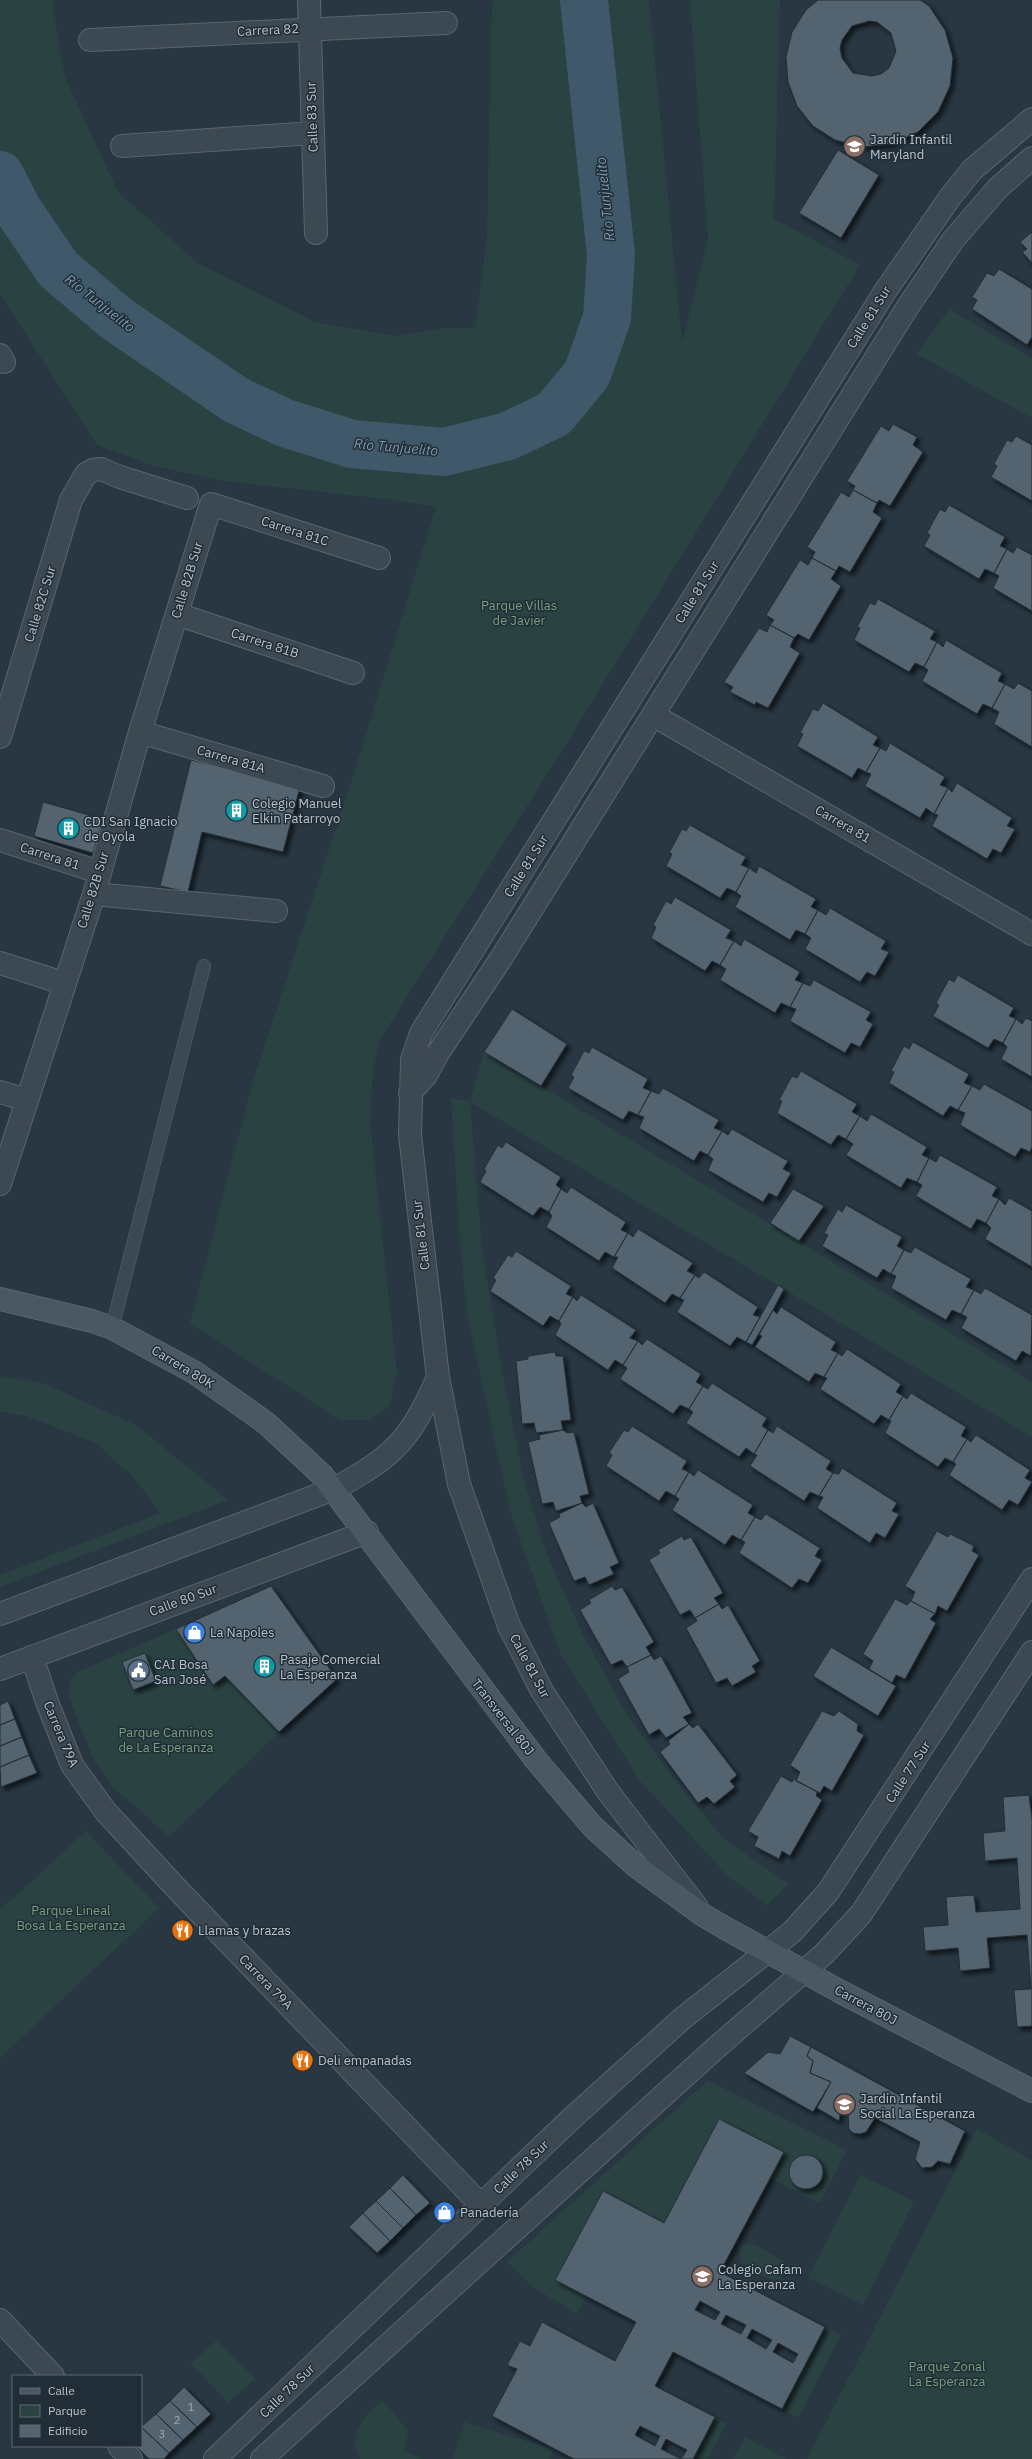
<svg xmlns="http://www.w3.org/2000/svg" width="1032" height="2459" viewBox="0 0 1032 2459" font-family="'IBM Plex Sans',sans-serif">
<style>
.green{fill:#2a4342}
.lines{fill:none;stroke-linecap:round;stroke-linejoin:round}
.river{stroke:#3f586a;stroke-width:48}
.building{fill:#53646f;stroke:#232f39;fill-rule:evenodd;filter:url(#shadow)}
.service-casing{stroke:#5a666f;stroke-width:14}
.minor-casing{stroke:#5a666f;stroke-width:24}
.tertiary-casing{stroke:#5a666f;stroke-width:24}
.secondary-casing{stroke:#5a666f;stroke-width:24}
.service{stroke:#3c4852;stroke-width:13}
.minor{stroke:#3c4852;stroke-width:22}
.tertiary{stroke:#3c4852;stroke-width:22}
.secondary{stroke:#4a5864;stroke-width:22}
.labels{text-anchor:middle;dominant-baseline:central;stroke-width:3;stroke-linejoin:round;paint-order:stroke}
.number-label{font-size:11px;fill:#a0abb4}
.street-label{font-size:13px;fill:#b9c3cb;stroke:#212d37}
.poi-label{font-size:13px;fill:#b9c3cb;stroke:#212d37;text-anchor:start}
.park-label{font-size:13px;fill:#78a07b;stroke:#212d37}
.water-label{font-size:14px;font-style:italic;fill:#7b98ad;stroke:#212d37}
</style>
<defs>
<filter id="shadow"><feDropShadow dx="3.5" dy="3.5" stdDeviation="2" flood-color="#0009"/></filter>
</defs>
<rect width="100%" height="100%" fill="#283742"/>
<path class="green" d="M0 0H52L64 75 118 192 199 264 315 322 398 336 446 328H475L487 238 491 28 493 0H649L682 342 708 240 690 0H780L774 219 860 265 566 744 381 1038 373 1069 370 1122 397 1373 390 1405 370 1420H340L190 1323 252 1084 349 789 436 507 386 499 224 481 154 466 97 445 0 294Z
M949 309 1032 358V418L917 354Z
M484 1052 1032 1382V1437L470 1102 482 1249 501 1365 524 1481 547 1555 582 1633 626 1713 678 1784 725 1840 789 1884 767 1905 729 1877 640 1781 560 1653 510 1511 467 1314 459 1230 451 1098 470 1101Z
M0 1376 43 1383 136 1425 228 1500 0 1587V1575L160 1513 134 1478 96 1443 26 1416 0 1411Z
M176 1629 212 1685 225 1676 279 1732 169 1837 111 1785 92 1756 69 1697 70 1681 77 1672Z
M86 1831 159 1908 0 2058V1910Z
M708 2080 847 2150 820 2203 770 2178 783 2152 719 2119 664 2223 603 2191 555 2280 586 2297 577 2314 533 2287 507 2262Z
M977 2129 1032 2160V2459H807Z
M860 2175 914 2201 863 2305 808 2278Z
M745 2244 756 2245 783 2261 786 2269 785 2273 778 2280 769 2279 741 2263 739 2251Z
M825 2327 841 2335 798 2418 782 2409Z
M217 2340 255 2379 228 2403 191 2363Z
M383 2400 408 2431 403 2451 422 2459H360C346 2434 365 2416 383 2400Z
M715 2417 726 2424 708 2459H693Z
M464 2422 553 2449 550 2459H453Z
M745 2437 786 2459H733Z"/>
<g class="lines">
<path class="river" d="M0 175 18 210 58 269 117 319 236 400 285 423 352 444 444 452 508 436 554 414 587 374 607 318 611 255 584 0"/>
</g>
<path class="building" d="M818 0H920L929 6 945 30 953 58 950 86 938 112 918 132 891 144 863 147 835 140 813 126 797 106 788 82 786 57 792 32 806 10ZM869 21 877 22 891 33 896 51 889 68 881 74 872 76 853 73 842 58 840 48 842 40 852 26Z
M838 150 879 175 841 238 799 213Z
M1032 232V263L1022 252 1027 249 1020 242Z
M999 269 1032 289V337L1027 345 972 309 977 300 972 297 987 273 994 276Z
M893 424 917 437 913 445 923 452 890 506 879 500 877 503 853 490 855 486 847 481 881 426 889 431Z
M1016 436 1032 445V501L991 477 997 466 994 464 1007 440 1012 442Z
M853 490 877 503 873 512 882 518 850 572 839 566 836 571 812 558 815 552 807 547 841 492 849 497Z
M949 505 1005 537 1000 546 1007 549 994 573 985 569 979 579 924 546 930 535 927 533 940 509 945 512Z
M1017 547 1032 555V611L993 588 999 576 994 573 1007 549 1013 553Z
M812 558 836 571 831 579 841 586 809 640 798 634 794 638 770 625 774 620 766 615 800 560 808 565Z
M878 599 935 631 930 639 937 642 924 667 915 663 909 672 854 640 860 628 857 627 870 603 875 605Z
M770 625 794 638 790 647 800 653 768 708 756 702 755 705 730 692 733 687 724 682 759 628 767 632Z
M946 640 1002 673 998 681 1005 684 992 708 983 704 977 714 922 681 928 670 924 667 937 642 943 647Z
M1018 683 1032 691V747L994 724 999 712 992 708 1005 684 1014 689Z
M823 703 878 737 873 745 880 748 866 772 858 768 852 778 797 746 803 734 800 733 813 709 818 711Z
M890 743 945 777 940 785 948 788 934 814 926 808 920 818 865 786 871 774 866 772 880 748 886 751Z
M191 760 300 787 283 852 202 832 188 892 160 886Z
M957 783 1012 818 1007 826 1015 829 1001 853 993 849 987 859 932 826 938 815 934 814 948 788 952 792Z
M43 802 103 819 93 853 34 836Z
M690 825 746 857 741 865 749 868 736 892 727 888 720 898 666 866 672 854 669 853 682 829 686 831Z
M759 866 816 899 811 907 818 910 805 934 796 930 790 940 735 907 741 896 736 892 749 868 756 873Z
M675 897 731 930 726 938 734 941 720 965 712 961 705 971 651 938 656 927 653 925 666 901 671 904Z
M830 908 886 941 881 949 889 952 875 976 867 972 860 982 805 949 811 938 805 934 818 910 826 915Z
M744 939 800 972 795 980 803 983 790 1007 781 1003 775 1013 720 980 726 969 720 965 734 941 741 946Z
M958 975 1014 1008 1009 1016 1016 1019 1003 1043 994 1039 988 1048 933 1016 939 1005 936 1003 949 979 954 982Z
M814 980 871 1012 866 1020 873 1024 860 1047 851 1043 845 1053 790 1021 796 1009 790 1007 803 983 810 986Z
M512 1009 567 1044 541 1086 484 1052Z
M1026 1018 1032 1021V1077L1001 1059 1007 1047 1003 1043 1016 1019 1022 1024Z
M913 1042 969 1074 964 1083 972 1086 958 1110 950 1106 943 1116 889 1083 894 1072 891 1071 904 1046 909 1049Z
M592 1047 648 1079 643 1088 651 1091 638 1115 629 1111 623 1120 568 1088 574 1077 571 1075 584 1051 589 1053Z
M801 1071 857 1104 852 1112 860 1116 846 1139 838 1135 831 1145 777 1113 782 1101 779 1100 792 1076 797 1078Z
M984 1084 1032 1111V1147L1030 1152 1021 1148 1015 1157 960 1125 965 1113 958 1110 972 1086 980 1090Z
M663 1088 719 1120 714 1128 722 1131 708 1155 700 1151 694 1161 639 1128 644 1117 638 1115 651 1091 659 1094Z
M871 1114 927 1147 922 1155 929 1158 917 1182 907 1178 901 1188 846 1155 853 1144 846 1139 860 1116 867 1121Z
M732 1129 788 1161 783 1169 791 1173 777 1197 769 1193 763 1202 708 1170 713 1159 708 1155 722 1131 728 1135Z
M506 1142 561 1177 556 1185 561 1189 549 1212 540 1207 533 1216 480 1182 486 1171 484 1169 498 1145 502 1148Z
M940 1155 997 1187 992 1196 999 1199 986 1223 977 1219 971 1229 916 1196 922 1185 917 1182 929 1158 936 1162Z
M571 1187 626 1222 621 1230 628 1233 614 1257 605 1252 599 1261 546 1227 552 1216 549 1212 561 1189 567 1193Z
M793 1189 824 1206 799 1241 770 1223Z
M1009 1198 1032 1211V1267L985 1239 991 1228 986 1223 999 1199 1005 1205Z
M846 1205 902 1237 897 1246 904 1250 891 1274 883 1269 877 1278 822 1246 828 1235 824 1233 838 1209 842 1212Z
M638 1229 693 1263 687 1271 695 1275 680 1298 672 1294 665 1303 612 1268 618 1257H614L628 1233 633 1237Z
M915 1247 971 1279 966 1287 974 1290 961 1314 952 1310 946 1320 891 1288 896 1276 891 1274 904 1250 911 1253Z
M516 1251 571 1286 566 1294 573 1297 559 1321 550 1316 543 1326 490 1291 496 1280 493 1278 508 1255 512 1257Z
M704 1272 758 1307 753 1315 760 1317 746 1342 737 1337 730 1346 677 1312 684 1300 680 1298 695 1275 699 1278Z
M778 1285 784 1289 773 1310 752 1345 746 1342Z
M985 1288 1032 1315 1031 1356 1022 1351 1016 1361 961 1328 967 1317 961 1314 974 1290 981 1294Z
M581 1295 636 1330 630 1338 638 1341 623 1365 615 1360 608 1370 555 1335 561 1324 559 1321 573 1297 577 1301Z
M781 1307 836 1342 831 1350 838 1353 824 1377 815 1373 809 1382 755 1347 762 1336 759 1335 773 1310 777 1314Z
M647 1339 701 1374 696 1382 703 1386 689 1409 680 1405 673 1414 620 1379 627 1368 623 1365 638 1341 642 1345Z
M847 1349 901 1384 896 1392 903 1396 889 1420 881 1415 874 1424 820 1389 827 1378 824 1377 838 1353 842 1356Z
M555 1352 556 1356H563L571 1420 561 1421 563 1430 536 1433 534 1423 522 1424 516 1361 528 1359V1356Z
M712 1383 767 1418 762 1426 768 1430 754 1454 746 1448 739 1457 686 1423 693 1412 689 1409 703 1386 708 1389Z
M911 1393 966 1427 961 1436 967 1439 953 1462 945 1458 938 1467 885 1433 891 1421 889 1420 903 1396 907 1399Z
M632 1426 687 1461 682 1469 689 1472 675 1496 666 1491 659 1501 606 1466 612 1455 609 1453 624 1430 628 1432Z
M777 1426 831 1461 826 1469 833 1473 819 1496 810 1492 804 1501 750 1466 757 1455 754 1454 768 1430 773 1433Z
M563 1430 567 1433 574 1432 589 1494 580 1496 582 1503 556 1511 553 1502 542 1504 528 1442 540 1439 539 1435Z
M976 1435 1030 1470 1025 1478 1032 1482 1018 1505 1009 1500 1002 1510 949 1475 956 1464 953 1462 967 1439 971 1442Z
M842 1468 897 1503 892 1511 899 1514 885 1538 876 1533 870 1543 817 1508 823 1497 819 1496 833 1473 839 1474Z
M698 1470 753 1505 748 1513 755 1517 741 1540 732 1535 725 1545 672 1510 679 1499 675 1496 689 1472 694 1476Z
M582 1503 586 1507 593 1503 619 1563 610 1567 614 1574 589 1585 585 1577 574 1581 549 1523 560 1517 559 1514Z
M766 1514 820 1548 815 1556 822 1560 808 1583 799 1579 792 1588 739 1553 745 1542 741 1540 755 1517 761 1520Z
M937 1531 948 1537 950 1534 974 1546 972 1551 979 1555 947 1611 938 1606 935 1614 911 1601 915 1592 905 1586Z
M682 1536 684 1540 691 1537 723 1593 714 1598 719 1604 695 1618 690 1610 680 1615 649 1560 660 1553 658 1550Z
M271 1586 337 1679 279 1732 225 1676 213 1685 176 1629Z
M612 1586 615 1590 622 1587 654 1642 646 1647 651 1655 627 1667 622 1660 611 1665 580 1610 591 1603 589 1600Z
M895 1599 907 1605 911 1601 935 1614 930 1619 936 1623 905 1679 896 1675 892 1683 869 1669 873 1661 863 1654Z
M719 1604 722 1609 728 1605 760 1661 752 1666 756 1672 732 1686 727 1678 716 1683 686 1628 697 1621 695 1618Z
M831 1647 896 1686 878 1716 813 1676Z
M145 1653 156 1681 133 1690 122 1662Z
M651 1655 654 1660 661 1656 692 1713 683 1717 689 1724 666 1738 659 1729 649 1735 618 1679 629 1672 627 1667Z
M8 1701 15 1719 0 1725V1705Z
M822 1711 834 1716 839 1711 858 1724 857 1731 864 1735 832 1791 824 1786 820 1793 796 1781 800 1772 790 1765Z
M15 1719 22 1737 0 1746V1725Z
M689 1724 693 1728 698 1724 737 1775 730 1781 735 1787 714 1804 707 1797 698 1803 660 1752 670 1744 668 1741Z
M22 1737 29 1755 0 1767V1746Z
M29 1755 37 1773 1 1787 0 1767Z
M781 1776 792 1782 794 1779 817 1792 816 1796 822 1800 790 1856 782 1851 779 1859 754 1846 758 1837 748 1831Z
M1029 1795 1032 1819V2026L1017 2027 1014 1990 1031 1989 1027 1935 987 1938 990 1968 960 1971 958 1948 925 1951 923 1927 948 1925 946 1897 974 1895 976 1912 1020 1909 1017 1858 985 1861 983 1833 1005 1831 1003 1797Z
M790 2036 811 2047 807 2056 813 2061 810 2073 831 2082 813 2112 744 2073 768 2052 780 2054Z
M811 2047 965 2131 950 2164 938 2161 932 2167 922 2168 915 2159 920 2142 875 2118 866 2132 860 2134 853 2133 849 2129 848 2108 841 2109 839 2121 817 2108 831 2082 810 2073 813 2061 807 2056Z
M719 2119 784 2152 720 2272 825 2327 782 2409 673 2352 655 2386 715 2417 693 2459H681L687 2450 666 2439 661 2449 681 2459H574L492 2416 517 2369 507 2365 520 2341 530 2346 542 2322 615 2361 636 2322 555 2280 603 2191 664 2223ZM700 2301 720 2312 715 2320 695 2310ZM726 2315 746 2325 741 2334 721 2324ZM752 2329 772 2340 766 2349 747 2338ZM778 2343 798 2354 793 2363 773 2352ZM640 2426 660 2436 655 2446 635 2435Z
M789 2172a17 17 0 1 1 34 0a17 17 0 1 1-34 0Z
M403 2175 430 2203 416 2215 390 2188Z
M390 2188 416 2215 403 2228 376 2201Z
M376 2201 403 2228 390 2241 363 2213Z
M363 2213 390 2241 377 2253 349 2227Z
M184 2387 211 2414 197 2427 170 2401Z
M170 2401 197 2427 183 2440 156 2414Z
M156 2414 183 2440 169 2453 141 2427Z
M141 2427 169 2453 164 2459H149L136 2446H141Z"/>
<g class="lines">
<defs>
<path id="service" d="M112 1328 204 966"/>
<path id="minor" d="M309 0 316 233
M90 40 446 23
M122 146 313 133
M0 355 4 362
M177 614 353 673
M653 715 1032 934
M140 732 323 786
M0 737 71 500 86 474 93 470 101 469 120 477 187 498
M0 840 99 872
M94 894 276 911
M0 963 63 983
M0 1092 27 1100
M0 1184 94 894 140 732 211 504 379 558
M32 1657 47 1702 72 1765 106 1812 178 1890 481 2205
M0 2320 53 2376
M119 2446 131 2459"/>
<path id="tertiary" d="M410 1093 426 1075 438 1053 500 960 907 308 953 240 998 188 1032 158
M0 1614 334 1489C395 1456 410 1440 438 1377
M0 1669 367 1532
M696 1906 609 1793 542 1691 509 1626 459 1484 438 1377 410 1135 412 1060 421 1033 441 1001 884 293 951 196 972 170 1032 119
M215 2459 571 2119 683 2018 792 1932 828 1892 1032 1579
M262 2459 718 2046 824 1954 861 1914 1032 1652"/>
<path id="secondary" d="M0 1299 92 1321 112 1328 194 1372 266 1423 322 1475 536 1760 593 1827 636 1866 703 1915 725 1928 841 1992 1032 2091"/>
</defs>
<use href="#service" class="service-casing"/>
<use href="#minor" class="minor-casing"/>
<use href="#tertiary" class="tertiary-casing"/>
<use href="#secondary" class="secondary-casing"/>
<use href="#service" class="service"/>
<use href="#minor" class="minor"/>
<use href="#tertiary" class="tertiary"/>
<use href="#secondary" class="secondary"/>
</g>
<defs>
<symbol id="school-disc" viewBox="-11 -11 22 22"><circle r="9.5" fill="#8d6e63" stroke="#212d37"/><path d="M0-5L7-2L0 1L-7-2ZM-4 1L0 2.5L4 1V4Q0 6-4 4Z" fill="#fff"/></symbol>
<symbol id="building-disc" viewBox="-11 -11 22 22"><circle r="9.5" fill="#0f9aa8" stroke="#212d37"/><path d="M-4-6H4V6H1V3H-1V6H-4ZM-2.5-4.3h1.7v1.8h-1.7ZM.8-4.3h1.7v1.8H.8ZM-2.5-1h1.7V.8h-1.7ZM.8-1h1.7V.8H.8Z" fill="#fff"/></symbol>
<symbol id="shop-disc" viewBox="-11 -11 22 22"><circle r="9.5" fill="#3f7fe0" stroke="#212d37"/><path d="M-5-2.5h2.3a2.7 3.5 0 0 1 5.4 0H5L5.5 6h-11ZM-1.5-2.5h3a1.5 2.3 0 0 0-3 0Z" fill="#fff"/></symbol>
<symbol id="civic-disc" viewBox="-11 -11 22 22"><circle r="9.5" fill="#5c6f8a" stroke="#212d37"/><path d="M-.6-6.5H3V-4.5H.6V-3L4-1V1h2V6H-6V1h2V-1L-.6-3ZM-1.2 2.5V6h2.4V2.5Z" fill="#fff"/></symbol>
<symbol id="restaurant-disc" viewBox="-11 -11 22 22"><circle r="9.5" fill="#e8710a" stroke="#212d37"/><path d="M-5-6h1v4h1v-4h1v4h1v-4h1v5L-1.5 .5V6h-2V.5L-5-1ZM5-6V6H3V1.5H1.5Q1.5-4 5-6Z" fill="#fff"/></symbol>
</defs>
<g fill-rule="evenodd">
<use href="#school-disc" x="842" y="134" width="25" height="25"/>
<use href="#building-disc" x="224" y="798" width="25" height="25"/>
<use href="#building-disc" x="56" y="816" width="25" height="25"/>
<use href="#shop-disc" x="182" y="1620" width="25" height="25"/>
<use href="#building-disc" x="252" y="1654" width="25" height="25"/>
<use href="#civic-disc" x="126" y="1658" width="25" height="25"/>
<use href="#restaurant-disc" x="170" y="1918" width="25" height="25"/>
<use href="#restaurant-disc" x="290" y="2048" width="25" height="25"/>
<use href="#school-disc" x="832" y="2092" width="25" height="25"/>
<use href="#shop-disc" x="432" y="2200" width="25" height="25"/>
<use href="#school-disc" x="690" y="2264" width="25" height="25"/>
</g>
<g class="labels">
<g class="number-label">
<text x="191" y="2407">1</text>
<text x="177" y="2420">2</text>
<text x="162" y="2434">3</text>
</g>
<g class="street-label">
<text transform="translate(268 30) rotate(-3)">Carrera 82</text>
<text transform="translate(312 117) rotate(-92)">Calle 83 Sur</text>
<text transform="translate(869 317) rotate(-58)">Calle 81 Sur</text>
<text transform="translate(295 531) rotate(18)">Carrera 81C</text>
<text transform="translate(187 580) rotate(-73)">Calle 82B Sur</text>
<text transform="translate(697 592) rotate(-58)">Calle 81 Sur</text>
<text transform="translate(40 604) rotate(-73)">Calle 82C Sur</text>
<text transform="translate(265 643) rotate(18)">Carrera 81B</text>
<text transform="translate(231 759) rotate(16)">Carrera 81A</text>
<text transform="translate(843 824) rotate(30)">Carrera 81</text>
<text transform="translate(50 856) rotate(18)">Carrera 81</text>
<text transform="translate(526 866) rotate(-58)">Calle 81 Sur</text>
<text transform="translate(93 890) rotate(-73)">Calle 82B Sur</text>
<text transform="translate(421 1235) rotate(-97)">Calle 81 Sur</text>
<text transform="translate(183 1367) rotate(31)">Carrera 80K</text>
<text transform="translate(183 1600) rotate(-20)">Calle 80 Sur</text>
<text transform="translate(530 1666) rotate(62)">Calle 81 Sur</text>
<text transform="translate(503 1717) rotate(52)">Transversal 80J</text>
<text transform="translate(61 1734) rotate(67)">Carrera 79A</text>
<text transform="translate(908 1772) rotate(-57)">Calle 77 Sur</text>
<text transform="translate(266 1982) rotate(46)">Carrera 79A</text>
<text transform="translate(866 2005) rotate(28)">Carrera 80J</text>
<text transform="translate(521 2167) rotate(-44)">Calle 78 Sur</text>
<text transform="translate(287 2391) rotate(-44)">Calle 78 Sur</text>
</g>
<g class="poi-label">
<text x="870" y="139">Jardín Infantil<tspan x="870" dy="15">Maryland</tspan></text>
<text x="252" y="803">Colegio Manuel<tspan x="252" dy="15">Elkin Patarroyo</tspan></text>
<text x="84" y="821">CDI San Ignacio<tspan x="84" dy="15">de Oyola</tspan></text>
<text x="210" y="1632">La Napoles</text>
<text x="280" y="1659">Pasaje Comercial<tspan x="280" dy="15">La Esperanza</tspan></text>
<text x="154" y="1664">CAI Bosa<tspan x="154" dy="15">San José</tspan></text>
<text x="198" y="1930">Llamas y brazas</text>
<text x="318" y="2060">Deli empanadas</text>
<text x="860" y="2098">Jardín Infantil<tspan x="860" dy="15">Social La Esperanza</tspan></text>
<text x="460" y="2212">Panadería</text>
<text x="718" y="2269">Colegio Cafam<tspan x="718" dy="15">La Esperanza</tspan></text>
</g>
<g class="park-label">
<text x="519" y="605">Parque Villas<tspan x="519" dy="15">de Javier</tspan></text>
<text x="166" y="1732">Parque Caminos<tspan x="166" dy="15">de La Esperanza</tspan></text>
<text x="71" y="1910">Parque Lineal<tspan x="71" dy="15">Bosa La Esperanza</tspan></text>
<text x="947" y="2366">Parque Zonal<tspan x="947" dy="15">La Esperanza</tspan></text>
</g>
<g class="water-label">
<text transform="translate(605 199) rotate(-96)">Río Tunjuelito</text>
<text transform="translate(100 303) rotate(38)">Río Tunjuelito</text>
<text transform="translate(396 447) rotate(5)">Río Tunjuelito</text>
</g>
</g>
<rect x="12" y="2375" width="130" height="72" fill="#212d37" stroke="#5e6972"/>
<rect x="20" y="2388" width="20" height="6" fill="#4a5864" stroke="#5e6972"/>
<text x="48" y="2395" font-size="12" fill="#b9c3cb">Calle</text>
<rect x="20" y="2405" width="20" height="12" fill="#2a4342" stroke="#5e6972"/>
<text x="48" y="2415" font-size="12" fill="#b9c3cb">Parque</text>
<rect x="20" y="2425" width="20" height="12" fill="#53646f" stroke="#5e6972"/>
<text x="48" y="2435" font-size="12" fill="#b9c3cb">Edificio</text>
</svg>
